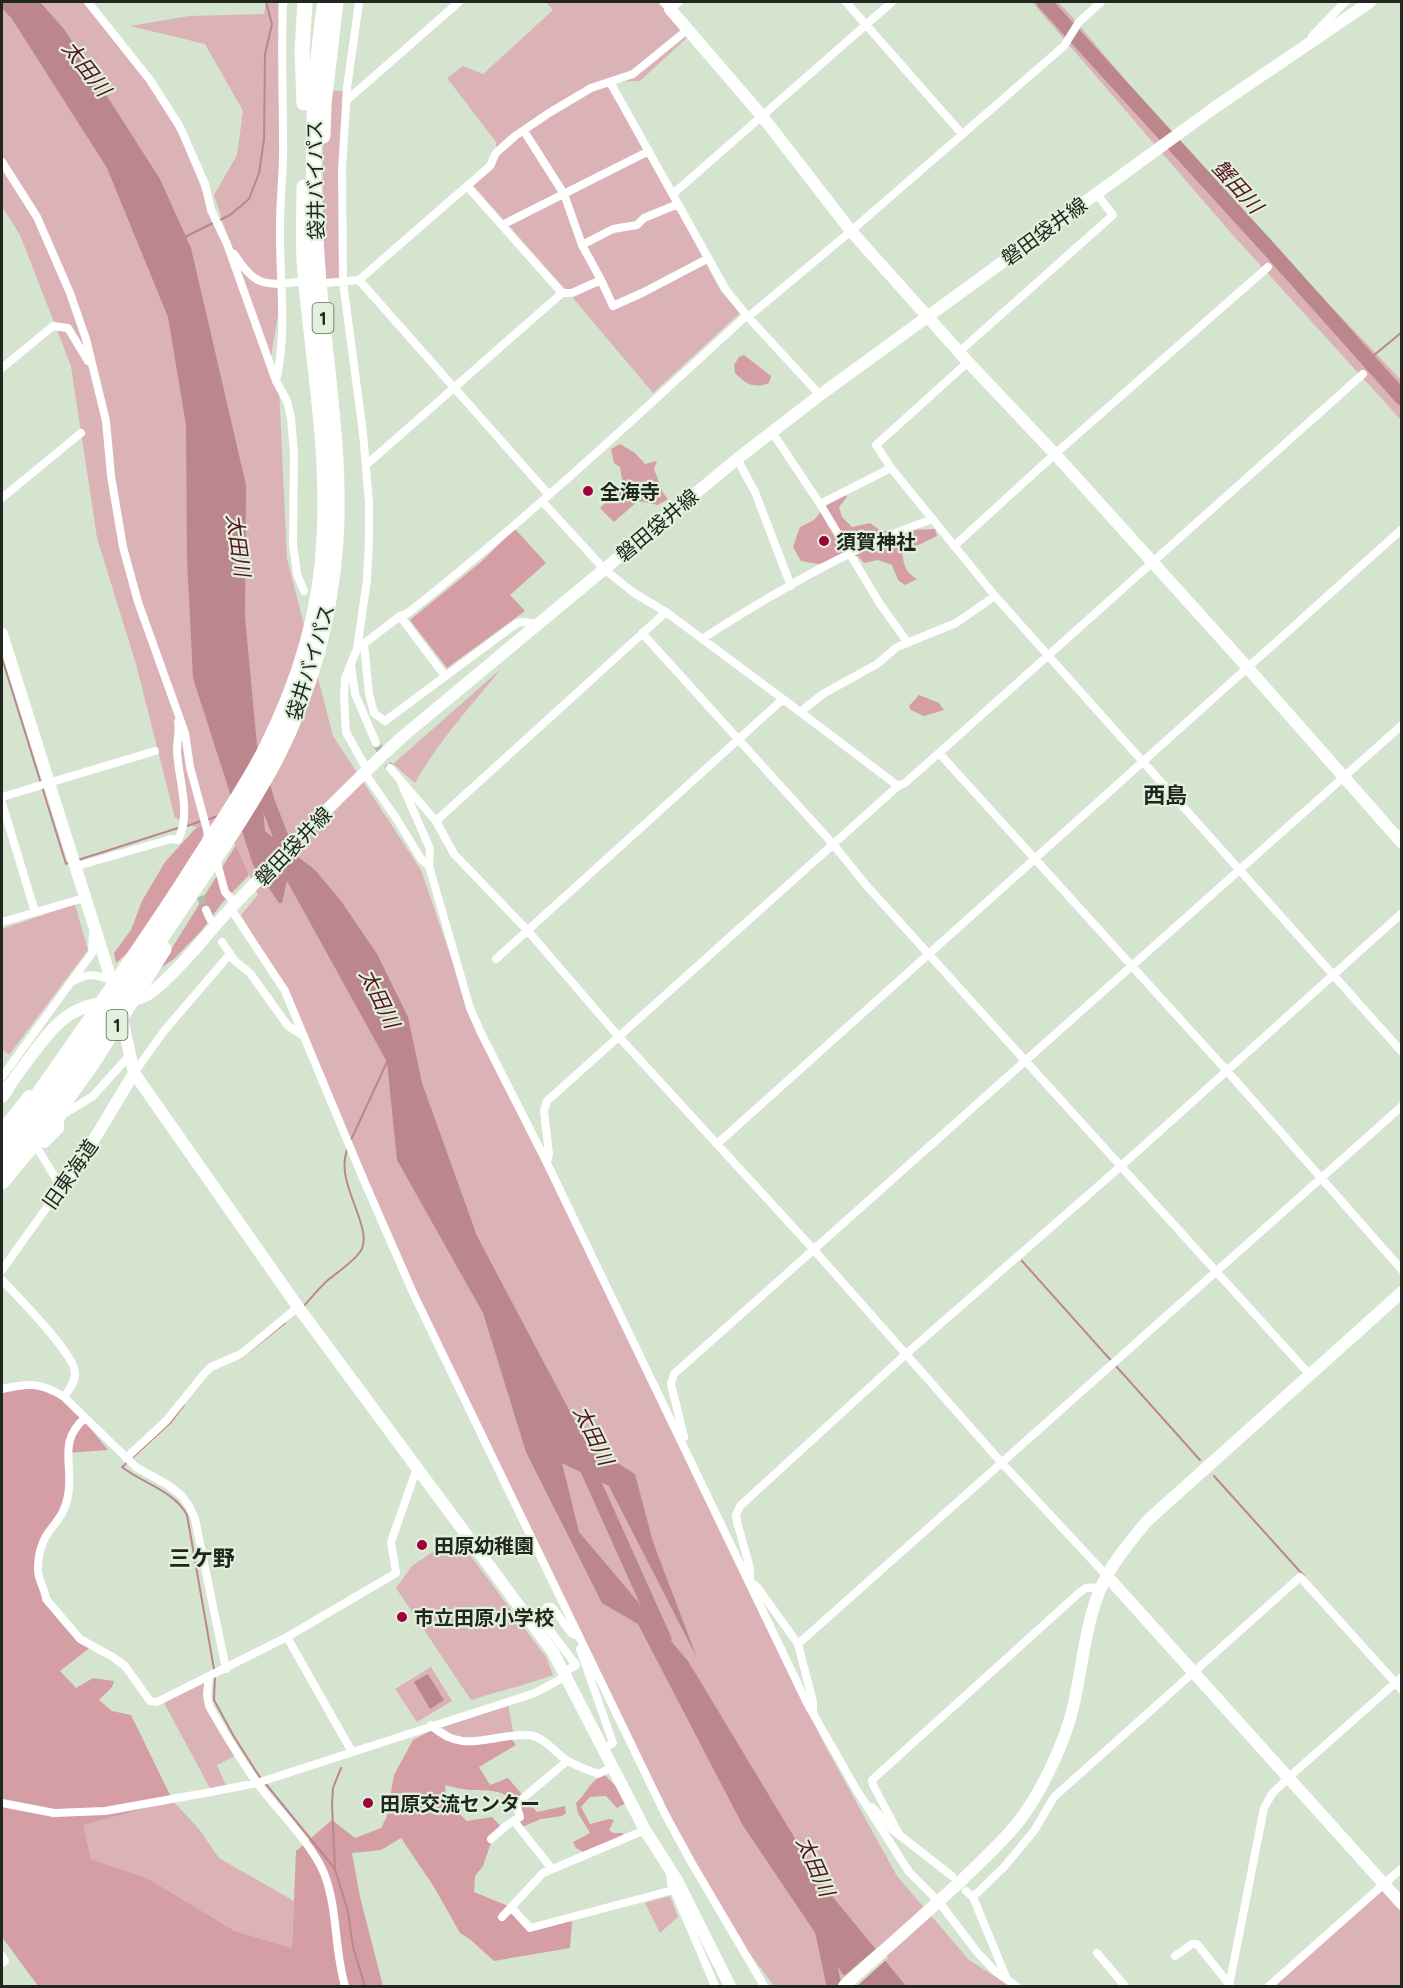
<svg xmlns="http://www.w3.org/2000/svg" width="1403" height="1988" viewBox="0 0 1403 1988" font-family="Quicksand,'Noto Sans JP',sans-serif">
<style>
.green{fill:#dbb3b6}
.forest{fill:#d49ea4}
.water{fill:#bb878c}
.pier{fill:#d4e4cf}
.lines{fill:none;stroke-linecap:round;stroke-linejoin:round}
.stream{stroke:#bb878c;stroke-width:2}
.river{stroke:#bb878c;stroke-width:15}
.street-tunnel{stroke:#b0beac;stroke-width:8;stroke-dasharray:8 4;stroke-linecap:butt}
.street{stroke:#fff;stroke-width:8}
.secondary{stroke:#fff;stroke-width:12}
.highway{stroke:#fff;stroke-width:15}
.poi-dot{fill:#a1013a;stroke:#e1f1dc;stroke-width:2}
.labels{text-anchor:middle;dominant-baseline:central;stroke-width:4.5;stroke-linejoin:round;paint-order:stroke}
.shield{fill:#e1f1dc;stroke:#5b6458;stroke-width:1.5}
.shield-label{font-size:18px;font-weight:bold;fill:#21271f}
.street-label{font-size:20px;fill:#21271f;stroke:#e1f1dc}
.poi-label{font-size:20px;font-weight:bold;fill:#21271f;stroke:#e1f1dc;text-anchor:start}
.water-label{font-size:21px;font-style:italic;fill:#551523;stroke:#e1f1dc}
.quarter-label{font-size:22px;font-weight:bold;fill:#21271f;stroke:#e1f1dc}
</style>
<rect width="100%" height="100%" fill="#d4e4cf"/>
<path class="green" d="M2 2H84L150 80 181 138 260 334 214 195 237 155 243 111 205 44 130 26 189 16 264 14 266 2H278L283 146 282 291 270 363 279 387 287 559 333 736 421 870 473 1022 703 1485 823 1742 897 1876 969 1960 1010 1986H774L732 1930 667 1818 371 1198 285 991 241 915 258 895 236 845 175 818 136 664 97 538 71 366 20 235 2 206Z
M546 2H662L691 34 640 81 610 82 720 290 740 313 653 393 573 298 471 183 496 154V142L447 78 463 66 483 74 553 10Z
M1032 2H1058L1067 11 1201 169 1401 380V420L1231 233Z
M326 90 343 91V282L323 280V135Z
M502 668C471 706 439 740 415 783L393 764Z
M75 904 88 950 9 1055 2 1049V929Z
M456 1536 546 1657 553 1675C526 1685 499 1691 471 1700L396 1588 412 1566Z
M431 1667 452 1701 417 1722 395 1689Z
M209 1680 208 1702 239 1754 217 1765 227 1788 212 1792 162 1699Z
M508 1704 514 1737 462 1741 441 1727Z
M173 1801 199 1829 219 1858 294 1901 292 1948 235 1931 147 1878 91 1859 82 1825Z
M1382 1890 1401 1912V1986H1274Z
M670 1896 678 1917 660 1933 645 1903Z"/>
<path class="forest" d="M744 355 771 376 769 383C754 389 746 384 735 373L734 365 739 357Z
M620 444 635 453 645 464 657 461 654 469 663 493 668 499 658 505 638 501 614 522 600 508 623 485 620 467 614 463 611 449Z
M844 492 847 497 839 507 842 517 852 527 870 523 881 531 935 529 937 536 902 553C904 566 906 573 917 579L905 585 898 580 892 565 878 560 864 563 858 556 818 564 801 561 793 547 800 527 814 520 833 497Z
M515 529 546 563 510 595 525 611 447 668 410 620 481 562Z
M919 695 939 703 944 710 924 716 911 710 909 706Z
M205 823 202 840 141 941 116 963 114 953 131 930 142 901 165 862 194 830Z
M236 845 249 875 222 903 202 930 174 959 159 969Z
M29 1384 67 1400 108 1450 67 1453 69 1494 37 1553 47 1599 92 1646 60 1671 76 1688 93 1678 114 1681 112 1687 99 1700 112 1711 131 1715 173 1801 83 1825 91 1859 147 1878 235 1931 292 1948 296 1851 332 1820 355 1838 381 1828 387 1816 394 1775 413 1740 430 1731 469 1743 510 1737 516 1745 479 1767 490 1785 508 1778 537 1812 565 1806 566 1813 562 1816 541 1819 522 1827 514 1821 520 1817C511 1788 495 1791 469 1790 461 1789 453 1787 445 1785L446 1801 467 1821 492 1817 503 1829 492 1840 483 1866 475 1876 474 1892 513 1908 530 1928 572 1921 570 1948 494 1961 471 1940 460 1933 434 1887 401 1838 381 1850 352 1853 360 1897 383 1986H38L2 1937V1389Z
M604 1774 630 1801 617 1808 606 1796 590 1797 581 1807 590 1824 609 1819 614 1820 609 1830 613 1833H623L625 1839 587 1854 576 1848 573 1842 590 1833 578 1813 576 1803C586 1794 591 1780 604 1774Z"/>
<path class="water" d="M2 2H40L64 29 160 179 191 248 246 485 245 617 265 831 315 870 341 901 377 954 408 1017 422 1083 477 1236 587 1444 635 1474 653 1542 697 1658 609 1486 562 1463 579 1532 688 1661 823 1885 906 1986H854L842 1973 742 1824 638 1624 602 1603 526 1452 483 1313 397 1160 387 1062 287 881 282 903H279L253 865 193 678 187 559 186 425 168 317 107 168 12 19 2 8Z
M428 1674 444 1700 430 1709 414 1682Z"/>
<path class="pier" d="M284 842 298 853 265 887 254 873Z
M878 1947 888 1958 857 1986H850L842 1978Z"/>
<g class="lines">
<path class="stream" d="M220 220 230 215 249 199 259 173 264 140 265 54 272 24 266 2
M185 237 215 222
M1367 361 1402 332
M2 658 66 864 69 862
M207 820 218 816
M187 826 201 821
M78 860 178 828
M350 1142 387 1062
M1022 1261 1200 1460
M303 1307C311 1298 319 1288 328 1280 339 1271 352 1263 360 1252 376 1229 334 1184 347 1150
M241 1358 285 1323
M132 1458 171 1422 184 1405
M128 1462 122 1467C144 1484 174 1491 187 1515L214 1669
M1214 1476 1304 1576
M215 1675 214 1700 233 1735 261 1779
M341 1768 333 1788 332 1805 335 1869 348 1912 353 1947 365 1986
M265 1783 335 1869"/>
<path class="river" d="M1044 2 1271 251 1402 398
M260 776 267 801 291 863
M583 1459 664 1639
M823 1933 834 1986"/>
<path class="street-tunnel" d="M376 743 390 768
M196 885 206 910"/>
<path class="street" d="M88 2 150 80 180 127 205 184 211 210 227 244 276 381 287 401 291 418 294 453 293 544 297 574 304 591
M359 2 347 88 342 170 343 282 363 433 369 503V539L367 580 357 649 345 678 344 697 346 732 367 770
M663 2 670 9 679 2
M846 2 962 134
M1312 36 1345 2
M610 82 726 290 748 317 820 395
M346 101 459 2
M524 131 564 194 582 245
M2 162 37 217 70 293 86 339 106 421 111 476 123 547 138 602 185 733 190 767 210 841
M467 186 562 293
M673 194 892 2
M502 225 649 151
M234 254C255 285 262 286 299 282
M359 280 549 495
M601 280 613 306 642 293 707 259
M326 283 359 280 490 166 496 153 515 136 549 113 591 88 633 74 687 30
M748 317 851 231 1064 46 1079 22 1101 2
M959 352 1113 215 1096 193
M968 362 876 445 891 468 995 596 1402 1052
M2 368 53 326 68 328 88 361
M276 381C288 331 279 277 280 226 280 197 284 168 283 139 283 93 281 47 283 2
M772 432 820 504 880 604 908 643
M737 459 755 492 791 586
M366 465 562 293H572L601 280 582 245 613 229 637 225 644 218 678 204
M2 498 81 433
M542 501 604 569 634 593 666 612 783 699 898 786
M820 504 891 468
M954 546 1055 454 1268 267
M400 616 445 676
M642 633 833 844 866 885 1310 1375
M702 639C775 592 851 547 933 519
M364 644 369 694 374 713 385 721 517 623 523 622 538 624
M357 649 400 616 408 613C526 520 636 417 747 315
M351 665 355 694 376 743
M800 712 823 694 877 664 897 647 956 623 995 596
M939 753 1227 1071 1402 1270
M390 768 436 821 454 854 528 931 619 1037 814 1250 1001 1462 1107 1576
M364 772 396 818 421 859 429 866
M400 780 430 849 429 866 470 1008 481 1033 546 1161 807 1703 856 1789 909 1872 939 1902 977 1952 995 1971 1016 1986
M2 797 155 751
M2 803 35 912
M436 821 666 612
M216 859 225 892 236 904
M74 867 171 839 178 840C192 812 178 780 177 750 177 741 180 731 178 722
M231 909 285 991 365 1183 414 1295 665 1814 690 1860 764 1986
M206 910 210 919
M2 922 84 898
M222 942 235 961 250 973 288 1026 304 1036
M496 959 783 699
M73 981C88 973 95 974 111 980
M134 1073 164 1031 230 954
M2 1077 92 953 93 933
M35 1140 45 1144 60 1129V1119L64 1114 93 1096 129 1056
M717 1144C946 940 1173 733 1402 529
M547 1161 549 1154 544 1111 547 1101 898 786 905 783 939 753 1363 374
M2 1270 62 1186 56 1179 33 1141
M2 1280C17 1296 73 1352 75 1372 76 1381 69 1390 64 1397
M2 1389C28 1383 41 1382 64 1397L136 1467 168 1485 182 1496 189 1506 195 1519 226 1669
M85 1418C57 1442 74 1465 68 1496 64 1516 56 1521 46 1536 41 1545 38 1558 38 1568 37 1579 45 1588 46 1599L80 1639 113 1657 125 1666 150 1701 157 1702 287 1637 396 1573 391 1542 417 1468
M684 1437 671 1384 674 1374 1402 725
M126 1458 166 1421 204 1374 211 1367 241 1354 298 1307
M287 1637 352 1752
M798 1644 1402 1106
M580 1649 613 1743 603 1749
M564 1672 576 1665 545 1624V1610L547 1607H552L571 1633 575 1635
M209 1676 207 1695 209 1706C224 1732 240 1760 258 1784 278 1811 312 1844 324 1873 338 1909 334 1949 345 1986
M813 1712V1702L798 1644 758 1588 750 1581V1568L737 1522 736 1515 740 1506 906 1354 1120 1167 1402 913
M431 1725C462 1756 493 1733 529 1735 545 1737 555 1753 568 1761 577 1766 588 1770 598 1774L613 1767
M2 1803 54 1813 105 1811 211 1792 257 1783 535 1693 566 1676
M872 1807 893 1830 952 1876
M514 1821 552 1869
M900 1836 873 1785 872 1780 1080 1592 1086 1588 1102 1587
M491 1839 507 1825 520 1817 516 1804 567 1761
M670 1872 671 1883 715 1986
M966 1891 973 1897 1006 1977
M973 1897 1004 1867 1034 1831 1054 1797 1300 1577 1402 1690
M511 1907 530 1928 673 1890
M502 1917 543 1873 645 1830
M1097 1953 1125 1986
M2 1956 5 1961 2 1963
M1175 1956 1192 1944H1197L1229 1984
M1229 1986 1264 1808 1272 1794 1288 1778 1402 1677
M1269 1986 1402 1868"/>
<path class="secondary" d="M670 9 762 116 851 231 968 362 1055 454 1247 667 1402 843
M2 634 115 992
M128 1001C137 999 146 997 153 991 182 967 205 936 231 908 287 850 343 792 402 737L737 459 820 395 1214 108 1370 2
M121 1014 134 1073 298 1307 553 1652 645 1830 678 1882 730 1986
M4 1094C12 1081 22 1068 31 1056 53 1026 69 1006 108 1002
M2 1130 29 1096
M62 1186 98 1133 134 1073
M1107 1576 1402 1904
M844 1986C883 1951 923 1916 962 1880 981 1861 1002 1843 1019 1821 1037 1798 1051 1769 1062 1742 1082 1694 1080 1640 1099 1592 1110 1565 1129 1543 1147 1521L1402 1292"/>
<path class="highway" d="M304 103 302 50 305 2
M323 136 324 104 336 2
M2 1095 7 1088
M2 1144 21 1119C77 1038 135 958 188 875 214 833 244 792 266 748 298 684 321 611 324 538 329 449 313 362 305 274 302 245 304 216 304 187
M2 1165 32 1127C80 1056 128 986 176 916 211 864 248 812 277 757 311 690 331 616 336 541 342 450 324 359 318 268 311 179 311 91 325 2
M2 1182 42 1134 92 1064 164 949"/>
</g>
<g class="poi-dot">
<circle cx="588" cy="491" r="6"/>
<circle cx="824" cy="541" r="6"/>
<circle cx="422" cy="1545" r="6"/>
<circle cx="402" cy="1617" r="6"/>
<circle cx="368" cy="1803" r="6"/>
</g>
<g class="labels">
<g class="shield">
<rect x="312.5" y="303" width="21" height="30" rx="4.5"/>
<rect x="106.5" y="1010" width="21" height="30" rx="4.5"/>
</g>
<g class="shield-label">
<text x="323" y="318">1</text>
<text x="117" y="1025">1</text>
</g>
<g class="street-label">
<text transform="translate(315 180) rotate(-91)">袋井バイパス</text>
<text transform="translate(1044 231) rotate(-36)">磐田袋井線</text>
<text transform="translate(657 525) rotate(-40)">磐田袋井線</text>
<text transform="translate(310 662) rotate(-73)">袋井バイパス</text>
<text transform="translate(293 846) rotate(-46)">磐田袋井線</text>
<text transform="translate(70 1174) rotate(-55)">旧東海道</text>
</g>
<g class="poi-label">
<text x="600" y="491">全海寺</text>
<text x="836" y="541">須賀神社</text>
<text x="434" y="1545">田原幼稚園</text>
<text x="414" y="1617">市立田原小学校</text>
<text x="380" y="1803">田原交流センター</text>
</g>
<g class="water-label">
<text transform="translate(87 68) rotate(52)">太田川</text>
<text transform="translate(1238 186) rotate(48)">蟹田川</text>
<text transform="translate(239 545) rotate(82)">太田川</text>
<text transform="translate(380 998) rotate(64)">太田川</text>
<text transform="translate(594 1435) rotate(64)">太田川</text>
<text transform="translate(816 1866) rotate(66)">太田川</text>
</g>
<g class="quarter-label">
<text x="1165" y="795">西島</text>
<text x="202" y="1558">三ケ野</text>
</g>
</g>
<rect width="1403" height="1988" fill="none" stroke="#21271f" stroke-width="6"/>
</svg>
